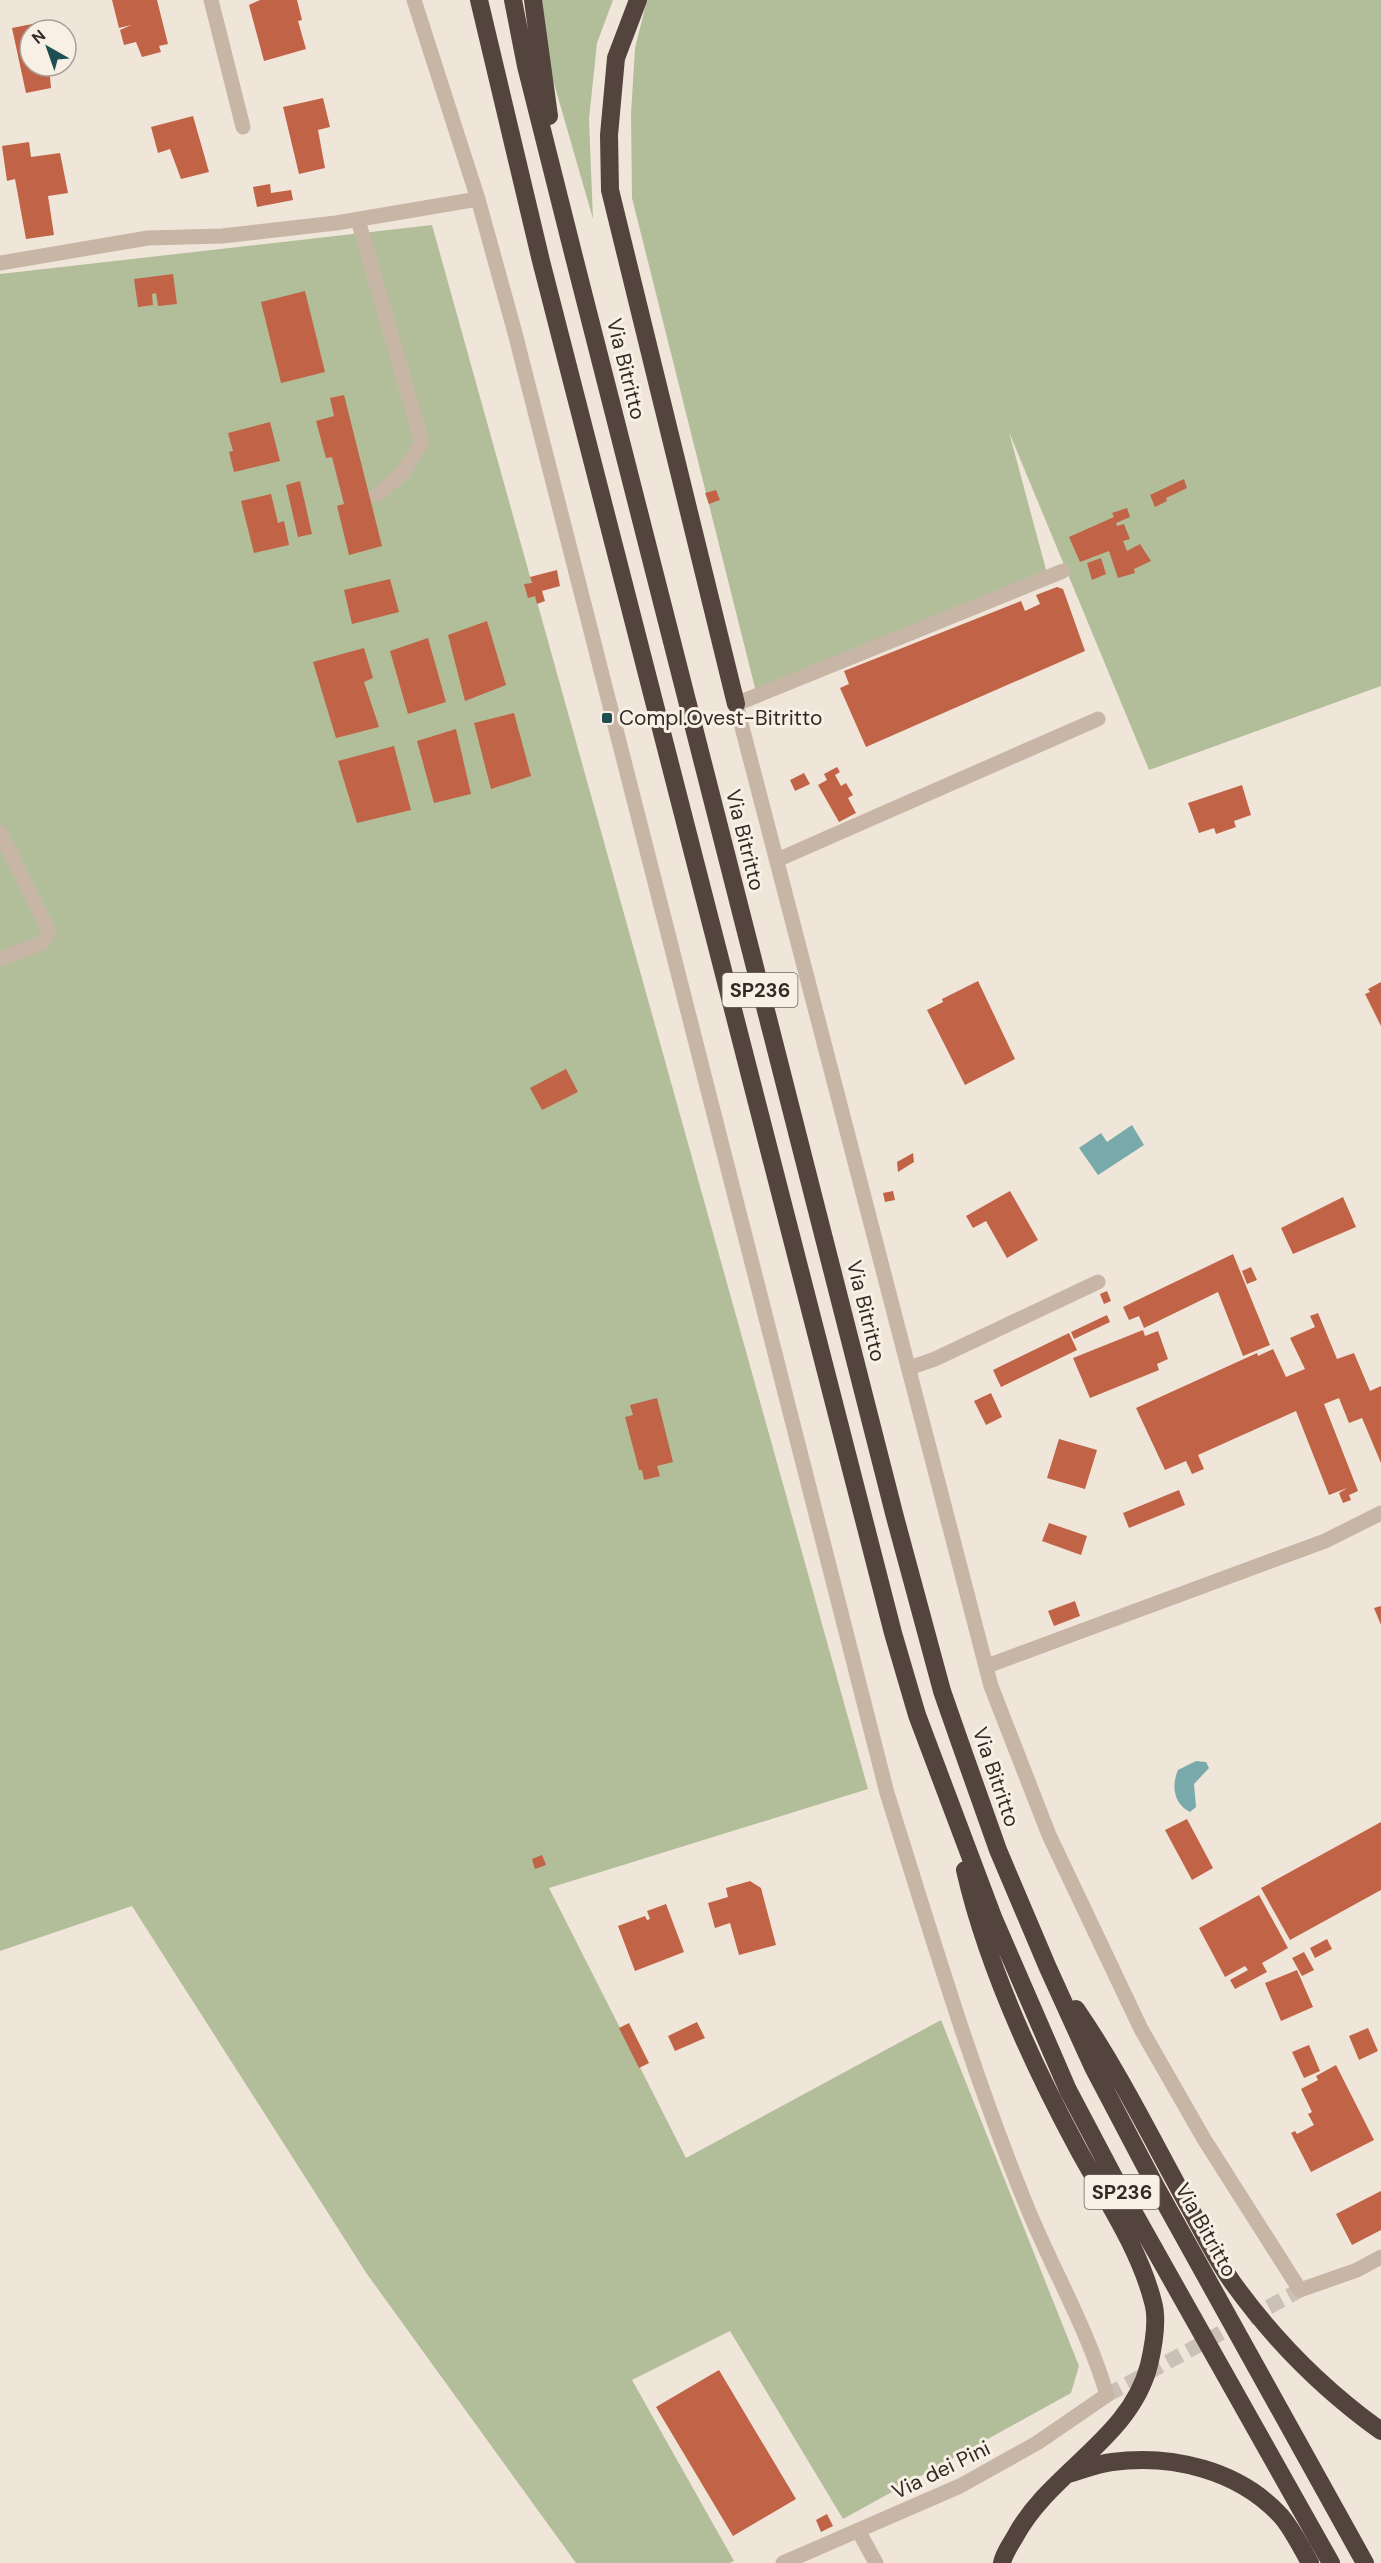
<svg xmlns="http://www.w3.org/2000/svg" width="1381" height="2563" viewBox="0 0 1381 2563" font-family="'DM Sans',sans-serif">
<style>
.green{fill:#b2be9a}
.water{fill:#79aaab}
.building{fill:#c06346}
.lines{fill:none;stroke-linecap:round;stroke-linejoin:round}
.minor-tunnel{stroke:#cac0b5;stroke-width:15;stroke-dasharray:15 8;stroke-linecap:butt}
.minor{stroke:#c7b5a6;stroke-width:15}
.highway{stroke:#54443e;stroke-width:18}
.poi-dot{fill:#1e4f52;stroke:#f8efe5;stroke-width:2}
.labels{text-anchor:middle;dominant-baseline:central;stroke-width:6;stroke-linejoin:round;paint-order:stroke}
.shield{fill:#f8efe5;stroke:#6e655f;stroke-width:1.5}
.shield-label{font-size:20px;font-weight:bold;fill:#332a26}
.street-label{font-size:21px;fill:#332a26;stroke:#f8efe5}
.poi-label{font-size:21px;fill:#332a26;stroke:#f8efe5;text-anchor:start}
</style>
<rect width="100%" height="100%" fill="#f0e5d9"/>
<path class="green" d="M537 0H613L597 43 589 119 593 219 553 80Z
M647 0H1381V686L1149 770 1009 432 1048 577 757 696 632 198 631 114 635 48Z
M432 225 868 1789 549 1888 686 2158 941 2020 1079 2366 1071 2393 843 2519 730 2331 632 2380 734 2561 729 2563H576L367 2274 132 1906 0 1951V274Z"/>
<path class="water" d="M1132 1125 1144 1145 1098 1175 1079 1148 1101 1133 1107 1142Z
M1196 1761 1206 1762 1209 1768 1194 1784 1196 1807 1190 1812C1174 1804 1171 1786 1178 1770Z"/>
<path class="building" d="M112 0H157L168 44 159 46 161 52 142 57 136 42 124 45 120 30 131 25 119 28Z
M260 0H297L302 20 298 21 306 49 264 61 249 5Z
M52 20 55 30H30V66H49L51 88 26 93 12 28Z
M323 98 330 127 318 130 325 168 299 174 283 107Z
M193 116 209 172 181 179 170 149 158 153 151 127Z
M29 142 31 157 60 153 68 193 48 196 54 235 26 239 15 179 7 181 2 146Z
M270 184 271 193 291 190 293 200 257 207 253 187Z
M173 274 177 304 158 306 156 293 152 294 153 305 138 307 134 279Z
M305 291 325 372 281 383 261 302Z
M344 395 382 546 349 555 337 506 344 504 332 457 326 458 316 421 334 416 330 398Z
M270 422 280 461 234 472 229 452 233 451 228 433Z
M1184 479 1187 488 1166 498 1167 501 1155 507 1150 495Z
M300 481 312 534 298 537 286 485Z
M716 490 720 500 709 504 705 493Z
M271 494 278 523 284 521 289 545 254 553 241 501Z
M1127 508 1130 517 1116 523 1117 526 1124 524 1130 539 1123 541 1127 551 1140 544 1151 561 1134 569 1135 573 1118 578 1109 551 1080 562 1069 537 1114 517 1112 513Z
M1101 558 1106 574 1092 580 1087 563Z
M557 570 560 586 542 591 545 601 537 604 535 596 528 598 524 584 532 583 530 577Z
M390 579 399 612 352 624 344 590Z
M1057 587 1063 589 1085 651 866 747 840 688 849 684 844 671 1021 601 1025 611 1040 604 1036 595Z
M487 621 506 685 465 701 448 635Z
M428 638 446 702 408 714 390 651Z
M364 648 373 678 364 682 379 727 336 738 313 662Z
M514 713 531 776 491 789 474 723Z
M456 729 471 794 434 803 417 741Z
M394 746 411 810 357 823 338 761Z
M837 767 840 772 835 775 841 786 846 783 853 795 848 798 856 813 839 822 818 785 827 780 824 774Z
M804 773 810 784 795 791 790 780Z
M1242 785 1251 815 1234 821 1236 827 1216 834 1214 828 1199 833 1188 803Z
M978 981 1015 1059 965 1085 927 1010 943 1002 942 999Z
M1381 982V1026L1365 994 1370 992 1368 989Z
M566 1069 578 1092 542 1110 530 1088Z
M913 1153 914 1162 898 1172 897 1162Z
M893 1191 895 1200 885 1202 883 1193Z
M1010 1191 1038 1240 1007 1258 986 1221 973 1228 966 1216Z
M1343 1197 1356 1227 1293 1254 1281 1228Z
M1233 1254 1270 1345 1243 1356 1218 1292 1144 1328 1139 1316 1129 1320 1123 1307Z
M1251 1267 1257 1280 1247 1284 1242 1271Z
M1107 1291 1111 1301 1104 1304 1100 1294Z
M1318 1313 1337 1359 1354 1353 1370 1391 1381 1386V1463L1362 1418 1349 1423 1339 1398 1324 1404 1358 1491 1349 1495 1351 1500 1343 1503 1339 1493 1347 1488 1329 1495 1296 1411 1198 1455 1204 1469 1192 1474 1186 1461 1165 1470 1136 1408 1257 1353 1258 1356 1273 1349 1286 1377 1305 1369 1290 1338 1315 1327 1310 1316Z
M1107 1315 1110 1322 1074 1339 1071 1332Z
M1143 1330 1145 1336 1158 1331 1168 1359 1157 1364 1159 1370 1090 1398 1073 1358Z
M1069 1333 1077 1350 1001 1387 993 1370Z
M991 1393 1002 1417 986 1425 974 1401Z
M657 1398 673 1462 657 1466 660 1476 644 1480 642 1470H639L625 1417 633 1415 630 1405Z
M1059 1439 1097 1450 1085 1489 1047 1478Z
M1179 1490 1185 1505 1129 1528 1123 1513Z
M1049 1523 1087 1536 1081 1555 1042 1541Z
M1075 1601 1080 1616 1054 1626 1048 1611Z
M1381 1606V1625L1374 1608Z
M1187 1819 1213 1868 1192 1880 1165 1830Z
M1381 1822V1890L1290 1940 1261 1888Z
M542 1855 546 1865 535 1869 532 1859Z
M750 1881 761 1888 776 1945 739 1955 730 1923 715 1928 708 1903 728 1897 726 1888Z
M1259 1895 1288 1948 1262 1963 1267 1972 1235 1989 1230 1980 1248 1970 1245 1966 1225 1977 1199 1928Z
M666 1904 684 1952 635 1971 618 1926 645 1916 647 1920 650 1919 647 1911Z
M1327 1939 1332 1949 1315 1958 1310 1948Z
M1304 1952 1314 1970 1302 1976 1292 1958Z
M1297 1970 1313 2007 1281 2021 1265 1983Z
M697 2022 705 2038 675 2051 668 2036Z
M629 2023 649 2063 639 2068 619 2028Z
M1368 2028 1378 2051 1359 2060 1349 2036Z
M1309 2045 1320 2071 1304 2078 1292 2052Z
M1336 2065 1374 2140 1311 2172 1291 2133 1295 2131 1297 2134 1314 2125 1308 2114 1312 2112 1301 2089 1318 2080 1316 2076Z
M1381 2191V2230L1352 2245 1336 2214Z
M719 2370 796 2499 733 2536 656 2407Z
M827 2514 833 2526 821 2532 816 2520Z"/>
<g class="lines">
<path class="minor-tunnel" d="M1107 2395 1300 2290"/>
<path class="minor" d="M211 0 243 127
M414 0 478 199 515 333 887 1793C930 1930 971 2069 1025 2202 1051 2267 1087 2327 1107 2395L1037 2443 960 2486 783 2563
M358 220 422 442 402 474 377 495
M0 263 148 238 222 236 336 223 478 199
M1063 571 736 704 991 1686 1049 1835 1141 2029 1204 2139 1300 2290 1357 2270 1381 2257
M0 832 49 931 42 943 0 959
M777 860 1098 719
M909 1368 935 1359 1098 1282
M987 1666 1325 1541 1381 1513
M859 2532 876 2563"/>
<path class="highway" d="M479 0 541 261 893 1633 917 1715 993 1917 1068 2090 1116 2181 1331 2563
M513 0 526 66 573 253 895 1517 942 1691 958 1737 998 1850 1048 1968 1093 2067 1155 2185 1365 2563
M533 0 549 116
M638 0 616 58 609 135 610 190 736 704
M965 1870C986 1962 1032 2063 1077 2147 1104 2197 1139 2247 1153 2302 1158 2319 1153 2348 1149 2365 1130 2439 1051 2471 1016 2535 1011 2544 1004 2553 1002 2563
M1076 2009C1120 2073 1154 2144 1192 2212 1205 2236 1217 2261 1233 2283 1274 2340 1324 2390 1381 2431
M1068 2474C1082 2470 1097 2464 1112 2462 1172 2454 1239 2470 1281 2516 1293 2530 1301 2547 1310 2563"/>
</g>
<rect class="poi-dot" x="601" y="712" width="12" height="12" rx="3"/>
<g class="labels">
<g class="shield">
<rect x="722.5" y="973" width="75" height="34" rx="4.5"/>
<rect x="1084.5" y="2175" width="75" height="34" rx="4.5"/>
</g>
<g class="shield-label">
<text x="760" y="990">SP236</text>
<text x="1122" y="2192">SP236</text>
</g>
<g class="street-label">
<text transform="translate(626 369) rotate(76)">Via Bitritto</text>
<text transform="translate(745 840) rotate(76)">Via Bitritto</text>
<text transform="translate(866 1311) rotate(76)">Via Bitritto</text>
<text transform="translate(996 1777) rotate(71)">Via Bitritto</text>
<text transform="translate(1206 2230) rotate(61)">Via Bitritto</text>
<text transform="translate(941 2470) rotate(-26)">Via dei Pini</text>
</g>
<g class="poi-label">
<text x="619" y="718">Compl.Ovest-Bitritto</text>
</g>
</g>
<g transform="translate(48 48) rotate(320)"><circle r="28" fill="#f8efe5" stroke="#a9a099" stroke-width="1.5"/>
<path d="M0-4.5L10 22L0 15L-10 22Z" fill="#1e4f52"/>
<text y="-9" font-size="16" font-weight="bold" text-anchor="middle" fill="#332a26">N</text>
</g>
</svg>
